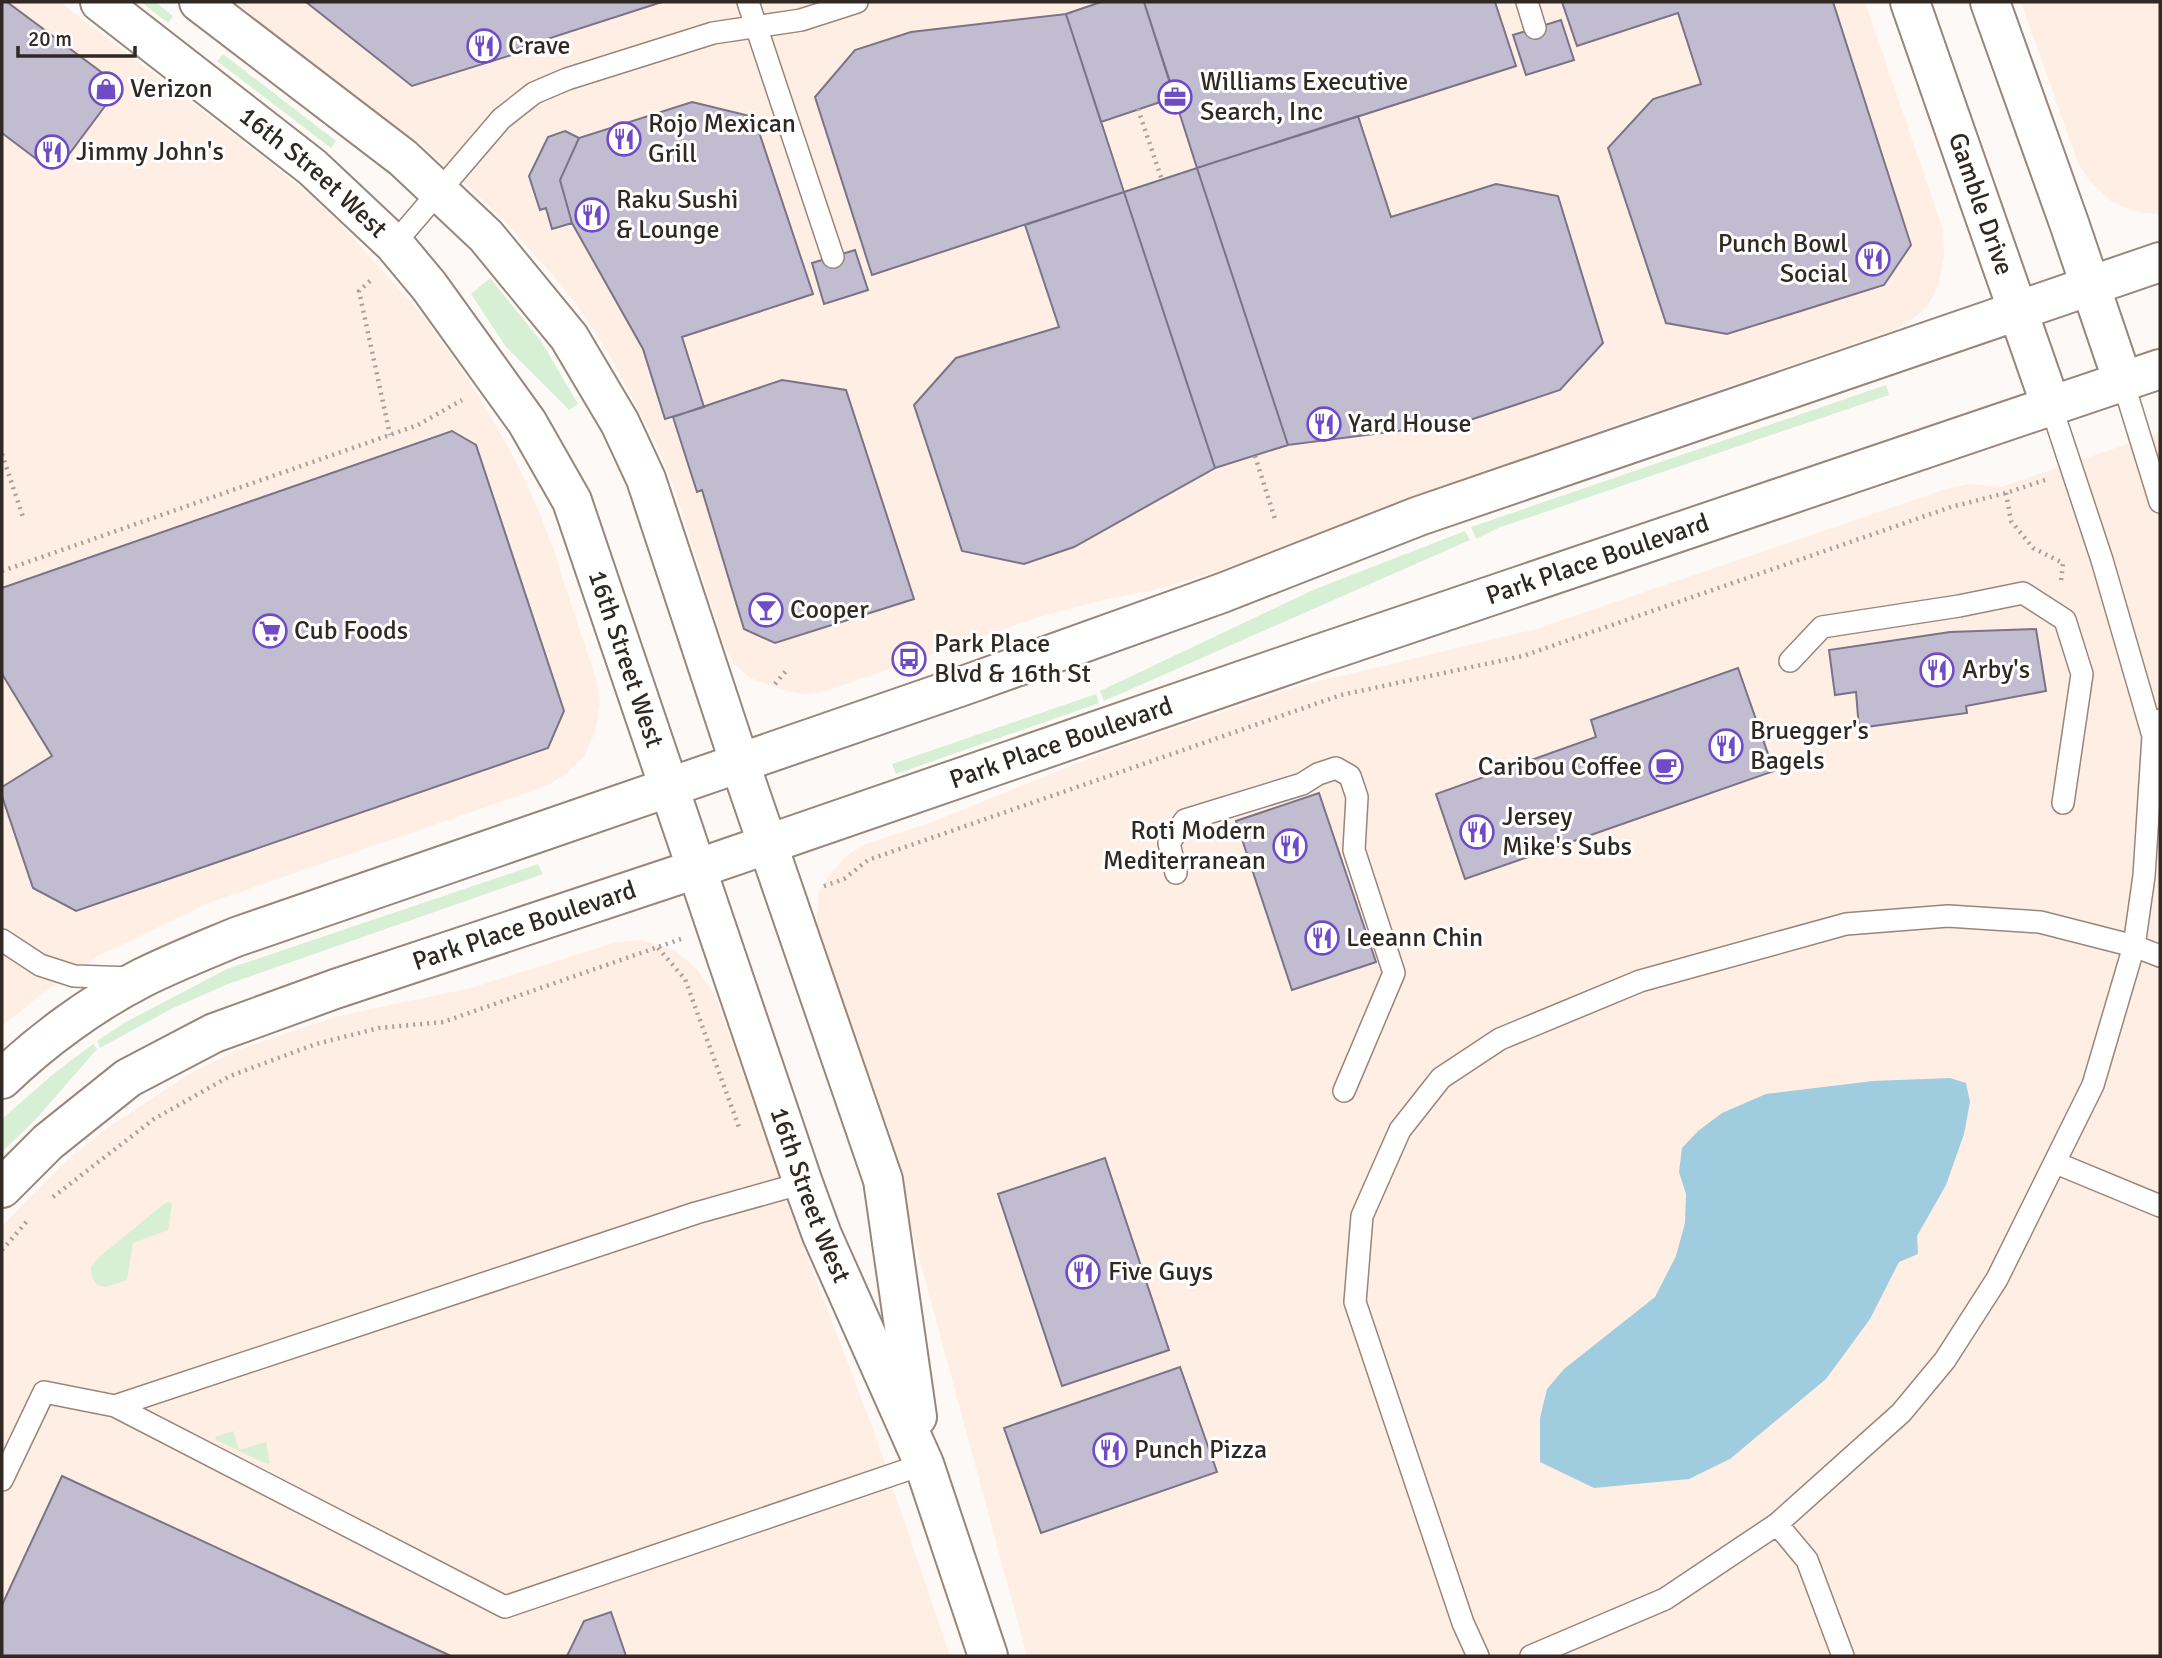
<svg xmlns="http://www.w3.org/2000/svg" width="2162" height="1658" viewBox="0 0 2162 1658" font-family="Signika,sans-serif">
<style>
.built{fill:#ffeee3}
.green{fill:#d7efd4}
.water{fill:#9fccde}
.building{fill:#c1bcd0;stroke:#797487;stroke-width:2}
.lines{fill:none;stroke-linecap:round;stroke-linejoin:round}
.service-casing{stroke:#99867a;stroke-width:24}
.tertiary-casing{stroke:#99867a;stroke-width:42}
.path{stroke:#a7a19e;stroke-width:4.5;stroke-dasharray:2 5;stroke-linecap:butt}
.service{stroke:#fff;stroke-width:21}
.tertiary{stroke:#fff;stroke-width:38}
.labels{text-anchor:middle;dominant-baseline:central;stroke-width:6;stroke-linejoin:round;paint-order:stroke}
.poi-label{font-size:26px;fill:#302823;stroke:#fff;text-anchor:start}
.street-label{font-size:26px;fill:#302823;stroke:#fff}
</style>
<rect width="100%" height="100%" fill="#fdf9f6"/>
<path class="built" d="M2 2H60L273 165 314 199 342 226 421 314 462 370 485 407 513 456 538 509 553 549 597 682 600 702 595 732 584 757 567 773 549 785 211 902 100 955 43 993 2 1026Z
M229 2H1865L1943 230 1944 256 1939 281 1932 299 1922 311 1907 323 1890 331 1604 429 1373 511 1265 555 1211 573 1154 590 1102 600 1036 618 826 691 805 694 787 691 750 678 735 665 725 648 674 488 659 450 611 357 580 309 556 279 504 220 418 141 404 136Z
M2021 2H2160V214L2143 213 2125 208 2111 201 2089 180 2078 163Z
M2160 433V1656H1027L906 1209 816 931 819 892 828 877 844 858 863 845 935 821 1105 752 1295 687 1536 629 1949 488 1970 484 2001 487Z
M639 940 660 945 678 953 696 968 715 995 804 1248 873 1429 950 1656H2V1226L66 1161 110 1126 188 1075 235 1051 334 1017 471 988 614 943Z"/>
<path class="green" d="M141 2H155L173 16 168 23Z
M223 54 336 141 331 148 217 61Z
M490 278 541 341 578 404 569 410 506 347 471 294Z
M1886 385 1889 395 1498 528 1476 539 1471 527Z
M1465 531 1470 540 1104 701 1100 691 1313 590Z
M1096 694 1099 703 896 774 892 764Z
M538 864 543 874 228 984 171 1009 100 1048 97 1041 124 1023 227 969Z
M93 1044 97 1049 37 1118 2 1152V1119L52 1075Z
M170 1202 172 1204 168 1230 133 1243 127 1280 106 1287 97 1285 92 1277 91 1267 98 1258 165 1203Z
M233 1431 239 1450 266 1442 270 1463 267 1464 216 1440 215 1437Z"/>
<path class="water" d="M1950 1078 1966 1083 1970 1102 1964 1134 1946 1185 1917 1236 1918 1254 1899 1262 1870 1319 1826 1379 1730 1459 1689 1479 1594 1488 1540 1462V1418L1547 1389 1564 1369 1655 1297 1676 1256 1685 1223 1686 1194 1679 1172 1682 1148 1698 1131 1722 1113 1766 1094 1873 1081Z"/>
<path class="building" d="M2 2H7L120 86 64 161 43 164 2 133Z
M306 2H662L516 49 518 53 412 86Z
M1101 2H1144L1175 97 1101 122 1066 14Z
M1144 2H1495L1516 66 1197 168Z
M1562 2H1833L1911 245 1884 285 1727 334 1666 323 1608 148 1653 99 1701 84 1678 13 1577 46Z
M1066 14 1124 192 872 275 815 97 855 50 911 32Z
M1561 20 1574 60 1526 75 1513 35Z
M692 102 754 117 813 294 682 337 704 407 665 419 643 349 572 223 560 180 579 138Z
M1358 116 1391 217 1496 184 1558 196 1603 343 1560 390 1461 423 1288 445 1197 168Z
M565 131 579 138 560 180 572 223 552 229 546 208 540 210 529 176 548 137Z
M1197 168 1288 445 1215 468 1124 192Z
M1124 192 1215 468 1074 547 1024 564 962 551 914 405 956 358 1059 327 1025 225Z
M855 250 868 290 824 304 812 263Z
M782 380 846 390 914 599 775 643 744 629 702 490 697 492 673 417Z
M452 431 476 445 564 711 548 748 76 911 33 888 2 796V787L52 756 2 674V588Z
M2036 629 2046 691 1966 706 1967 713 1859 728 1856 692 1835 695 1829 650 1950 632Z
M1738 668 1774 771 1465 879 1436 794 1596 737 1591 720Z
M1319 793 1376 962 1292 990 1236 821Z
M1105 1158 1169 1350 1062 1386 998 1194Z
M1180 1367 1217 1472 1041 1533 1004 1428Z
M62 1476 451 1656H2V1605Z
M611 1612 626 1656H567L584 1621Z"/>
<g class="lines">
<defs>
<path id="service" d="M748 2 833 257
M1527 2 1535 28
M394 244 501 119 534 93 567 79 713 33 801 20 857 2
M2123 382 2160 502
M2051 406 2102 560 2153 736
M1790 661 1822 627 1959 606 2023 593 2065 620 2082 674 2063 803
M1176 873 1169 843 1185 820 1302 784 1318 774 1336 768 1350 776 1357 797 1354 850 1394 973 1344 1091
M2 940 40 965 74 976 132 978
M2056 1163 2160 1206
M115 1406 505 1607 924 1464
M2 1480 44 1392 115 1406 696 1213 803 1183
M1777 1524 1807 1560 1843 1656
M1478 1656 1463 1623 1355 1302 1362 1216 1400 1130 1441 1078 1500 1039 1640 981 1846 924 1948 916 2040 922 2134 946 2160 956
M1531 1656 1665 1599 1777 1524 1901 1413 1945 1360 1997 1279 2093 1085 2134 946 2144 876 2153 736 2160 720"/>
<g id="tertiary">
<path id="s1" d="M100 2 312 167 394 244 429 286 527 422 572 501 803 1183 822 1235 924 1464 988 1656"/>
<path d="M199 2 403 158 486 236 569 337 620 423 646 479 740 764 883 1180 917 1417"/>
<path id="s2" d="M1910 2 2051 406"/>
<path d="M1990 2 2069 223 2123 382"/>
<path d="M2 1079C41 1041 93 1003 142 978 172 963 205 950 236 937L971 683 1222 593 1419 516 2160 262"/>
<path id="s3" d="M2 1188 48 1142 128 1078 214 1033 335 989 696 869 1319 654 2160 369"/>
</g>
</defs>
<use href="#service" class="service-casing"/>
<use href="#tertiary" class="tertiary-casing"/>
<path class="path" d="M1138 109 1162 180
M370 281 359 291 390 435
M2 454 23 517
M1255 456 1275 519
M2006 493 2011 521 2033 548 2063 563 2061 581
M2 571 418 425 462 400
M775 684 786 671
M824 886 844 879 868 860 1341 695 1523 656 1951 507 2006 493 2045 480
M658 948 685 979 740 1130
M53 1197 154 1119 230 1076 316 1044 379 1028 443 1022 681 939
M2 1250 29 1219"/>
<use href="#service" class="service"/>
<use href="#tertiary" class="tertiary"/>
</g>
<defs>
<symbol id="restaurant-ring" viewBox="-11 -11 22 22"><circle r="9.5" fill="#fff" stroke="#6f4cc5" stroke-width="1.5"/><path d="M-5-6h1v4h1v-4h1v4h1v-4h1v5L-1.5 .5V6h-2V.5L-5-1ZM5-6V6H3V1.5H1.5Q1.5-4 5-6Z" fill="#6f4cc5"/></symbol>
<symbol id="shop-ring" viewBox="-11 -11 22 22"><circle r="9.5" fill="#fff" stroke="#6f4cc5" stroke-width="1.5"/><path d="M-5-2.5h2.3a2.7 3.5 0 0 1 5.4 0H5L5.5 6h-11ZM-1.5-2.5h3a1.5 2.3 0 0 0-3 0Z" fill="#6f4cc5"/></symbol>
<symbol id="office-ring" viewBox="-11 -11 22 22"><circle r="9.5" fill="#fff" stroke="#6f4cc5" stroke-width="1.5"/><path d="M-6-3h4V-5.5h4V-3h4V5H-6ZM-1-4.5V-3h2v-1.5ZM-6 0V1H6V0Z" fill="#6f4cc5"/></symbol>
<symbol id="bar-ring" viewBox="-11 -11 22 22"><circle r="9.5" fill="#fff" stroke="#6f4cc5" stroke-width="1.5"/><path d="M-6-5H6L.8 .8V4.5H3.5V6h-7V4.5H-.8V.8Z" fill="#6f4cc5"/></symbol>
<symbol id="supermarket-ring" viewBox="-11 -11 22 22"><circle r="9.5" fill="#fff" stroke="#6f4cc5" stroke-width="1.5"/><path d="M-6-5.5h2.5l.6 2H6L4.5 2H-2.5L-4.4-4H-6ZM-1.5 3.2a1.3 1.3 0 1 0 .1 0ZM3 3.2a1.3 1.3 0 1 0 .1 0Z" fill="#6f4cc5"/></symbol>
<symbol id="bus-ring" viewBox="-11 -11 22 22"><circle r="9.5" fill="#fff" stroke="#6f4cc5" stroke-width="1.5"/><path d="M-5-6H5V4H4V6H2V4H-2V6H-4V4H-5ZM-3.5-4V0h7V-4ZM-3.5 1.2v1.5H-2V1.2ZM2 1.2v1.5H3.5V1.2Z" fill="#6f4cc5"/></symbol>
<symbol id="cafe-ring" viewBox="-11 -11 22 22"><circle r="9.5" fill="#fff" stroke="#6f4cc5" stroke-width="1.5"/><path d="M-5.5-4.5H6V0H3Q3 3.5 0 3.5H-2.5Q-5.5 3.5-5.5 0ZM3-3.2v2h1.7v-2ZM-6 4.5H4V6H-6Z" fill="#6f4cc5"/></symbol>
</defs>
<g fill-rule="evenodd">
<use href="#restaurant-ring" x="465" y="27" width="38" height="38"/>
<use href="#shop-ring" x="87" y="70" width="38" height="38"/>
<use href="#office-ring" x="1156" y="78" width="38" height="38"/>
<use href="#restaurant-ring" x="605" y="120" width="38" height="38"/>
<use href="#restaurant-ring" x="33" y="133" width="38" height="38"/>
<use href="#restaurant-ring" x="573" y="196" width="38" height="38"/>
<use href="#restaurant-ring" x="1854" y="240" width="38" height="38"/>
<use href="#restaurant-ring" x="1305" y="405" width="38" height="38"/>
<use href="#bar-ring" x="747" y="591" width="38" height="38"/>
<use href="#supermarket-ring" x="251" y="612" width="38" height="38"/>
<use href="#bus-ring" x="890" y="640" width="38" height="38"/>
<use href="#restaurant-ring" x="1918" y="651" width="38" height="38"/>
<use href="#restaurant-ring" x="1707" y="727" width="38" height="38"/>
<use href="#cafe-ring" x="1647" y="748" width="38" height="38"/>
<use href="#restaurant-ring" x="1458" y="813" width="38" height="38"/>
<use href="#restaurant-ring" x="1271" y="827" width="38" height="38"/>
<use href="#restaurant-ring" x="1303" y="919" width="38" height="38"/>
<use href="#restaurant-ring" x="1064" y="1253" width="38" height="38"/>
<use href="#restaurant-ring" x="1091" y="1431" width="38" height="38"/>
</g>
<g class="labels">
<g class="poi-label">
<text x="508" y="46">Crave</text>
<text x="1200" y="82">Williams Executive<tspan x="1200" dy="30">Search, Inc</tspan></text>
<text x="130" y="89">Verizon</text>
<text x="648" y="124">Rojo Mexican<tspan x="648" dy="30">Grill</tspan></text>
<text x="76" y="152">Jimmy John's</text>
<text x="616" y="200">Raku Sushi<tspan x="616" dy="30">&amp; Lounge</tspan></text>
<text x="1848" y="244" text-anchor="end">Punch Bowl<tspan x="1848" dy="30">Social</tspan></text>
<text x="1348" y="424">Yard House</text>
<text x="790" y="610">Cooper</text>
<text x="294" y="631">Cub Foods</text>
<text x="934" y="644">Park Place<tspan x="934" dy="30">Blvd &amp; 16th St</tspan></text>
<text x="1962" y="670">Arby's</text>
<text x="1750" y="731">Bruegger's<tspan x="1750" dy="30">Bagels</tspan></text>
<text x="1642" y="767" text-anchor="end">Caribou Coffee</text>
<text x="1502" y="817">Jersey<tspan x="1502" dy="30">Mike's Subs</tspan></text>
<text x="1266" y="831" text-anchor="end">Roti Modern<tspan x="1266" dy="30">Mediterranean</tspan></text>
<text x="1346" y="938">Leeann Chin</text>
<text x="1108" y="1272">Five Guys</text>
<text x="1134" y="1450">Punch Pizza</text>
</g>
<g class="street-label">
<text stroke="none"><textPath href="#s1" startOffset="273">16th Street West</textPath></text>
<text stroke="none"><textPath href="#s2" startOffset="214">Gamble Drive</textPath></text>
<text stroke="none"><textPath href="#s3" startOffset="1727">Park Place Boulevard</textPath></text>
<text stroke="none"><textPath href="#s1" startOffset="861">16th Street West</textPath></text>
<text stroke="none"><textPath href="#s3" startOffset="1160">Park Place Boulevard</textPath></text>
<text stroke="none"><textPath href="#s3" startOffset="593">Park Place Boulevard</textPath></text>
<text stroke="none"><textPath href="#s1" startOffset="1428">16th Street West</textPath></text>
</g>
</g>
<rect width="2162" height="1658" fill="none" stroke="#302823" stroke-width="7"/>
<path d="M18 46v10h117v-10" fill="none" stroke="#302823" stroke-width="3.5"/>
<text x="28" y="46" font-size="21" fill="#302823" stroke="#ffffff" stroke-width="5" paint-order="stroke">20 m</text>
</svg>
